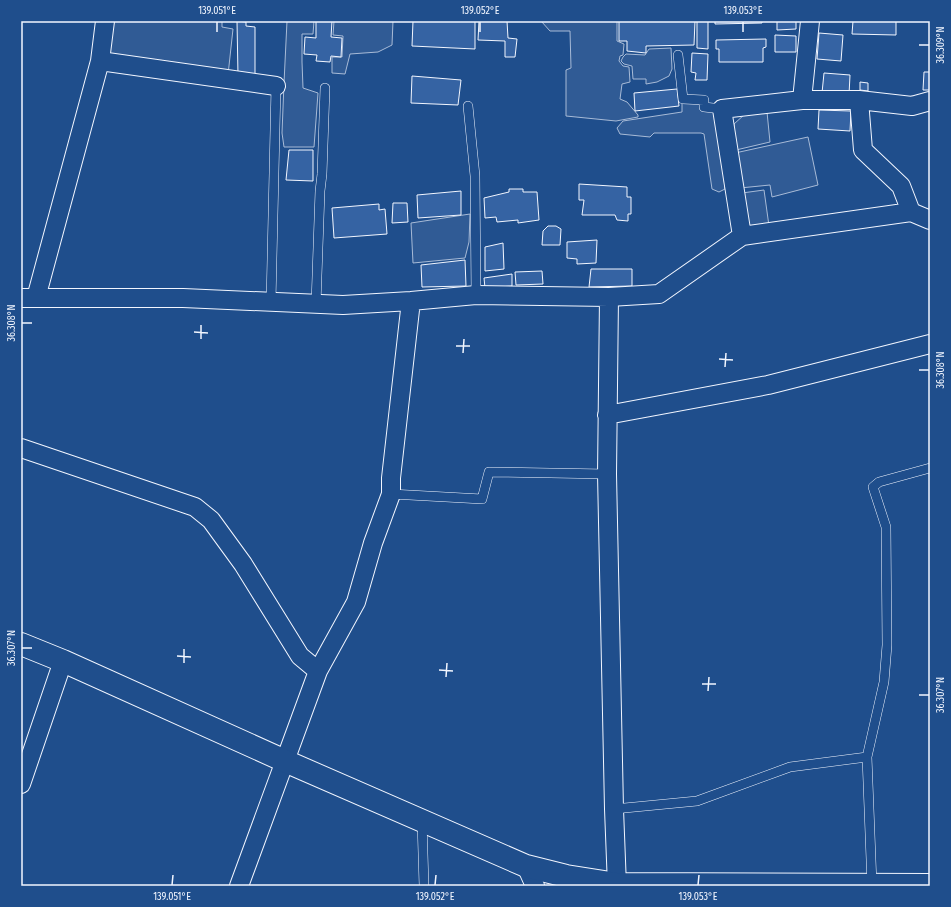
<svg xmlns="http://www.w3.org/2000/svg" width="951" height="907" viewBox="0 0 951 907" font-family="'Fira Sans Condensed',sans-serif">
<style>
.built{fill:#305b95;stroke:#a8bbd7}
.building{fill:#3563a3;stroke:#f2f6ff}
.lines{fill:none;stroke-linecap:round;stroke-linejoin:round}
.lane-casing{stroke:#f2f6ff;stroke-width:10}
.street-casing{stroke:#f2f6ff;stroke-width:20}
.secondary-casing{stroke:#f2f6ff;stroke-width:24}
.lane{stroke:#1f4e8c;stroke-width:9}
.street{stroke:#1f4e8c;stroke-width:18}
.secondary{stroke:#1f4e8c;stroke-width:22}
.ticks{fill:none;stroke:#f2f6ff;stroke-width:1.5}
.neatline{fill:none;stroke:#f2f6ff;stroke-width:1.5}
.ticks-label{font-size:10px;text-anchor:middle;fill:#f2f6ff}
</style>
<rect width="100%" height="100%" fill="#1f4e8c"/>
<path class="built" d="M113 21H222V27L233 29 228 75 106 56Z
M287 21H314L313 34H302V62L303 88 318 93 314 147H284L282 133 284 83Z
M334 21H393L392 45 378 52 350 54 345 74 332 73V57H342L343 36 333 35Z
M541 21H617V41L624 44 623 55 620 56 619 61 623 66 629 67 630 82 622 84 620 99 627 102 638 115V117L616 121 566 116V70L571 68 570 31H550Z
M671 48 672 69 669 76 657 82 646 84V79H633L632 66 624 64 621 61 623 57 626 54 645 55 649 49Z
M682 99 718 109 725 189 719 192 712 189 704 134 701 133H654L650 137 620 134 617 128 623 121 682 112Z
M767 112 770 142 736 150 734 124 745 114Z
M808 137 818 185 772 197 770 185 740 188 735 153Z
M764 190 769 226 748 229 742 193Z
M470 214 469 242 465 258 413 263 411 223Z"/>
<path class="building" d="M237 21 246 22V26L255 27V76H238Z
M316 21H332L331 37 342 38 341 57 331 56 330 62 316 61 317 55 304 54 305 37 316 38Z
M413 21H475V49L412 46Z
M479 21H507L508 38 517 39 515 57H505V41L478 40Z
M619 21H695L694 45 646 46V53L627 51V41H619Z
M697 21H708V49L697 48Z
M715 21H762V23L715 24Z
M777 21H796V29L777 30Z
M853 21H896V35L852 34Z
M819 33 843 35 841 61 817 59Z
M775 35 796 36V52H775Z
M766 39V47L763 48V62H719V49H716V40Z
M692 53 708 54 707 80H695L696 73 691 72Z
M924 72H930V90H923Z
M824 73 850 75 849 95 822 93Z
M412 76 461 80 458 105 411 103Z
M860 82 868 83V91L860 90Z
M677 89 679 106 635 111 634 93Z
M819 110 851 111 850 131 818 129Z
M289 150H313V181L286 180Z
M579 184 627 187V197H631V214H628V221L617 220 615 215H582L584 200H579Z
M509 189H523V192H537L539 220 518 223V220L497 222 496 217 485 218 484 198 509 192Z
M461 191V215L418 218 417 195Z
M393 203H407L408 222 392 223Z
M379 204V210L385 209 387 234 334 238 332 208Z
M548 226H556L561 229 560 245H542L543 231Z
M597 240 596 263 577 264V259L567 258V242Z
M503 243 504 269 485 271V247Z
M465 260 466 286 422 287 421 265Z
M591 269H632V286L589 287Z
M542 271 543 284 516 285 515 272Z
M512 274V286L485 288 484 278Z"/>
<g class="lines">
<defs>
<path id="lane" d="M678 55 683 99 704 100V107L722 109
M468 106 475 176 476 295
M271 302 276 86
M316 304 320 191 322 174 325 88
M391 494 482 499 489 472 607 474
M614 809 697 801 790 767 867 757
M422 821 424 886
M872 885 867 757 884 682 887 645 886 527 873 487 879 482 930 468"/>
<path id="street" d="M100 61 276 86
M802 100H859L912 106 930 101
M859 100 863 150 901 186 911 212
M742 236 722 109 802 100 810 21
M609 297 607 474 614 809 617 886
M21 298H183L343 305 411 301 476 295 609 297 659 294 742 236 911 212 930 220
M36 298 100 61 105 21
M607 415 768 385 930 344
M21 448 195 507 211 520 243 564 300 656 318 671
M21 784 63 661
M526 866 535 886
M239 886 318 671 356 602 373 543 391 494V478L411 301"/>
<path id="secondary" d="M21 644 63 661 285 761 526 866 566 876 617 884 930 885"/>
</defs>
<use href="#lane" class="lane-casing"/>
<use href="#street" class="street-casing"/>
<use href="#secondary" class="secondary-casing"/>
<use href="#lane" class="lane"/>
<use href="#street" class="street"/>
<use href="#secondary" class="secondary"/>
</g>
<path class="ticks" d="M217 32V22M480 32V22M743 32V22M919 45H929M22 323H32M194 332 208 333M201 339V325M456 346H470M463 353 464 339M719 359 733 360M725 367 726 353M919 370H929M22 648H32M177 656 191 657M184 663V649M439 670 453 671M446 677 447 663M702 684H716M708 691 709 677M919 695H929M172 885 173 875M435 885 436 875M698 885 699 875"/>
<rect width="951" height="907" fill="none" stroke="#1f4e8c" stroke-width="44"/>
<rect x="22" y="22" width="907" height="863" class="neatline"/>
<g class="ticks-label">
<text x="217" y="14">139.051°E</text>
<text x="480" y="14">139.052°E</text>
<text x="743" y="14">139.053°E</text>
<text transform="translate(940 45) rotate(-90)" y="4">36.309°N</text>
<text transform="translate(11 323) rotate(-90)" y="4">36.308°N</text>
<text transform="translate(940 370) rotate(-90)" y="4">36.308°N</text>
<text transform="translate(11 648) rotate(-90)" y="4">36.307°N</text>
<text transform="translate(940 695) rotate(-90)" y="4">36.307°N</text>
<text x="172" y="900">139.051°E</text>
<text x="435" y="900">139.052°E</text>
<text x="698" y="900">139.053°E</text>
</g>
</svg>
